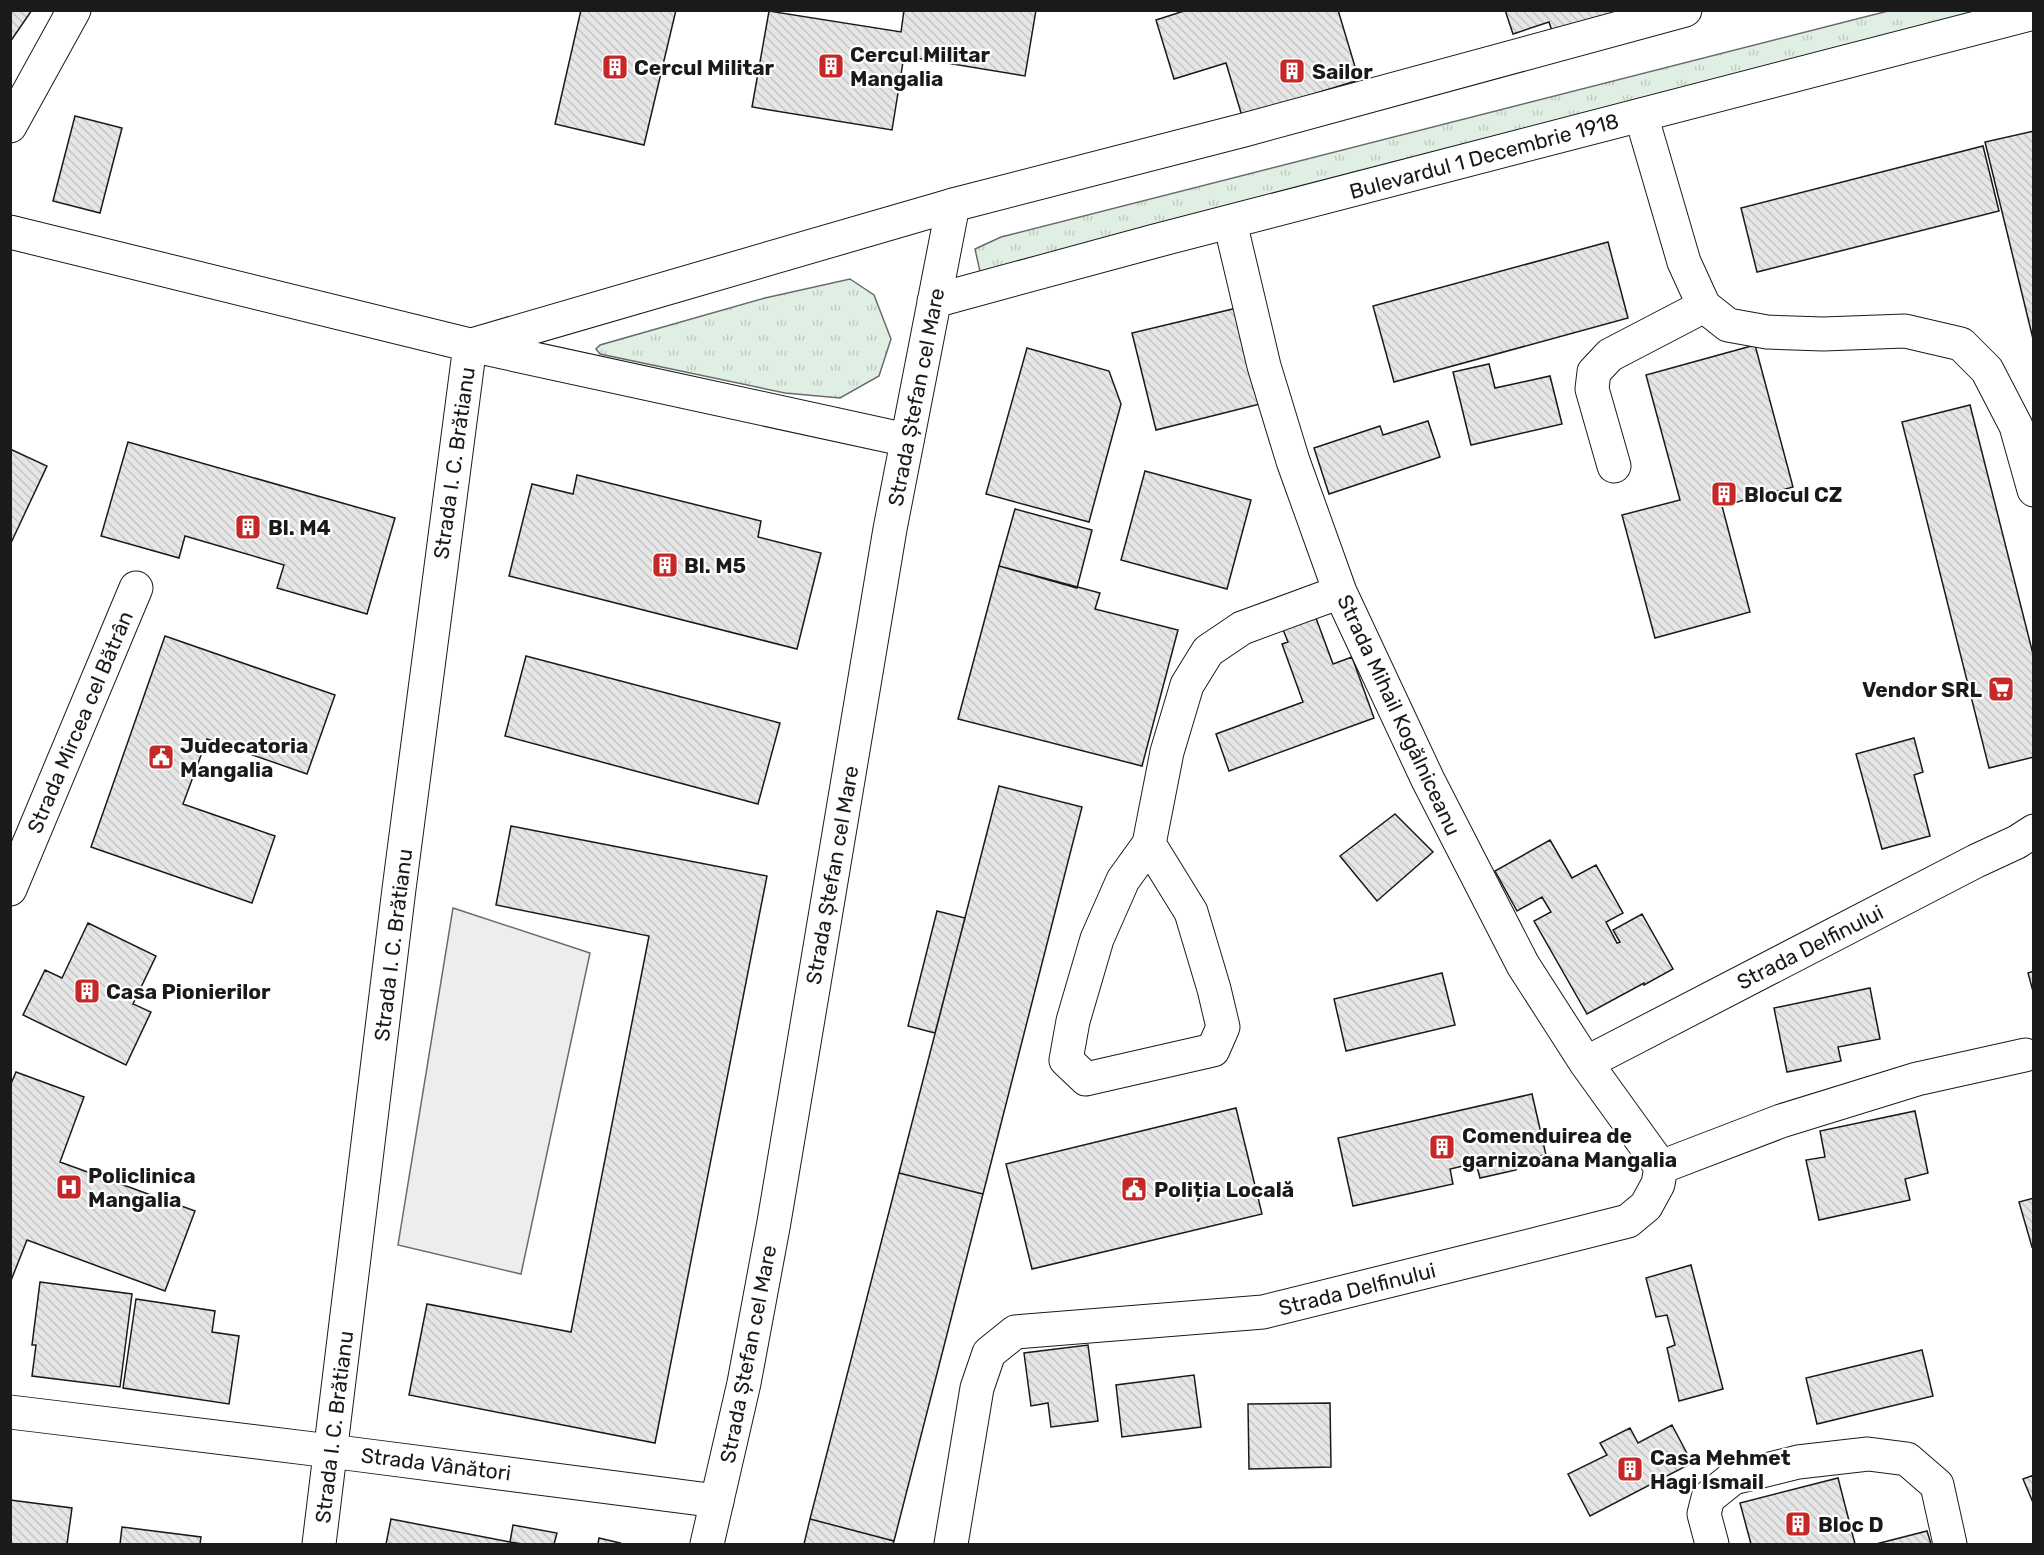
<svg xmlns="http://www.w3.org/2000/svg" width="2044" height="1555" viewBox="0 0 2044 1555" font-family="Rubik,sans-serif">
<style>
.grass{fill:url(#grass-tufts);stroke:#6a6a6a;stroke-width:1.5}
.parking{fill:#ededed;stroke:#6a6a6a;stroke-width:1.5}
.building{fill:url(#building-back-hatch);stroke:#1a1a1a;stroke-width:1.5}
.lines{fill:none;stroke-linecap:round;stroke-linejoin:round}
.minor-casing{stroke:#1a1a1a;stroke-width:35}
.major-casing{stroke:#1a1a1a;stroke-width:35}
.minor{stroke:#fff;stroke-width:33}
.major{stroke:#fff;stroke-width:33}
.labels{text-anchor:middle;dominant-baseline:central;stroke-width:4.5;stroke-linejoin:round;paint-order:stroke}
.poi-label{font-size:21px;font-weight:bold;fill:#1a1a1a;stroke:#fff;text-anchor:start}
.street-label{font-size:21px;fill:#1a1a1a;stroke:#fff}
</style>
<defs>
<pattern id="grass-tufts" width="24" height="20" patternUnits="userSpaceOnUse" patternTransform="scale(1.5)"><rect width="24" height="20" fill="#e0efe3"/><path d="M3 7l-1-3M5 7V3M7 7l1-3M15 17l-1-3M17 17v-4M19 17l1-3" fill="none" stroke="#c0ccc2"/></pattern>
<pattern id="building-back-hatch" width="6" height="6" patternUnits="userSpaceOnUse" patternTransform="scale(1.5)"><rect width="6" height="6" fill="#e6e6e6"/><path d="M-1 5l2 2M0 0l6 6M5-1l2 2" fill="none" stroke="#c5c5c5"/></pattern>
</defs>
<rect width="100%" height="100%" fill="#fff"/>
<path class="grass" d="M1888 11H2015L981 276 975 249 1001 237Z
M850 279 874 295 891 339 879 376 840 398 785 393 600 354 596 349 600 345 765 298Z"/>
<path class="parking" d="M453 908 590 953 521 1274 398 1245Z"/>
<path class="building" d="M10 10H32L10 42Z
M581 10H676L644 145 555 124Z
M904 10H1036L1025 76 904 56 892 130 752 107 769 11 901 32Z
M1187 10H1338L1359 80 1242 116 1226 63 1174 79 1156 20Z
M1505 10H1613L1616 21 1555 40 1549 22 1513 34Z
M75 116 122 128 100 213 53 201Z
M2034 131V343L1985 142Z
M1983 146 1999 211 1757 272 1741 208Z
M1608 242 1628 318 1394 382 1373 306Z
M1237 308 1260 404 1156 430 1132 333Z
M1755 345 1793 487 1722 506 1750 612 1655 638 1622 515 1680 500 1646 375Z
M1027 348 1109 371 1121 404 1089 522 986 494Z
M1489 364 1495 388 1550 376 1562 424 1471 445 1453 372Z
M1970 405 2034 658V757L1989 768 1902 422Z
M1428 421 1440 457 1329 494 1314 448 1380 426 1383 435Z
M128 442 395 518 367 614 277 588 284 565 185 536 179 558 101 536Z
M10 449 47 466 10 545Z
M1145 471 1251 500 1227 589 1121 560Z
M577 475 761 521 758 537 821 553 797 649 509 576 532 484 573 494Z
M1015 509 1092 530 1077 588 999 566Z
M999 566 1100 593 1095 609 1178 630 1142 766 958 719Z
M1313 610 1333 664 1352 657 1374 718 1229 771 1216 734 1303 702 1282 644 1288 642 1280 622Z
M165 636 335 695 307 774 207 739 183 804 275 836 252 903 91 847Z
M526 656 780 723 758 804 505 736Z
M1914 738 1923 772 1914 775 1930 836 1882 849 1856 754Z
M999 786 1082 807 983 1194 899 1173Z
M1395 814 1433 852 1377 901 1340 856Z
M511 826 767 876 655 1443 409 1395 427 1304 571 1332 649 936 496 905Z
M1550 840 1572 878 1596 865 1623 913 1606 922 1617 943 1620 942 1613 930 1642 914 1673 969 1644 985V983L1587 1014 1534 921 1551 912 1542 897 1517 911 1495 871Z
M937 911 965 918 935 1033 908 1026Z
M88 923 156 956 133 1004 151 1012 126 1065 23 1015 45 970 62 978Z
M2034 971V995L2028 973Z
M1442 973 1455 1025 1346 1051 1334 999Z
M1870 988 1880 1039 1838 1047 1841 1061 1787 1072 1774 1008Z
M16 1072 84 1097 60 1162 195 1211 165 1291 27 1240 10 1283V1086Z
M1532 1094 1546 1155 1515 1161 1516 1170 1480 1178 1476 1163 1450 1169 1453 1184 1353 1206 1338 1138Z
M1236 1108 1262 1214 1032 1269 1006 1164Z
M1915 1111 1928 1173 1905 1179 1910 1200 1819 1220 1806 1160 1825 1157 1820 1131Z
M899 1173 983 1194 894 1541 810 1519Z
M2034 1198V1246L2032 1247 2019 1202Z
M1691 1265 1723 1389 1679 1401 1667 1348 1675 1345 1667 1315 1656 1317 1646 1278Z
M40 1282 132 1294 120 1387 32 1376 36 1345H32Z
M136 1299 215 1311 212 1332 239 1336 229 1404 123 1388Z
M1088 1345 1098 1421 1051 1427 1048 1403 1031 1406 1024 1353Z
M1922 1350 1933 1396 1817 1424 1806 1378Z
M1194 1375 1201 1427 1122 1437 1116 1385Z
M1330 1403 1331 1467 1249 1469 1248 1404Z
M1672 1425 1692 1463 1590 1516 1568 1474 1607 1455 1600 1443 1630 1428 1638 1443Z
M2034 1475V1505L2023 1479Z
M1838 1478 1855 1544H1751L1740 1503Z
M10 1500 72 1508 67 1544H10Z
M391 1519 510 1542 523 1544H386Z
M810 1519 894 1541 893 1544H804Z
M513 1525 557 1533 554 1544H523L510 1542Z
M122 1527 201 1537 200 1544H120Z
M1927 1531 1931 1544H1876Z
M599 1538 620 1543 619 1544H598Z"/>
<g class="lines">
<defs>
<path id="minor" d="M1641 115 1684 262 1704 306 1728 325 1767 332 1823 334 1905 331 1961 344 1987 370 2016 426 2034 490
M10 126 74 10
M1230 222 1264 366 1293 461 1340 592 1428 780 1523 965 1586 1063 1661 1167
M10 232 470 345 907 440
M475 344 953 205
M1614 466 1592 389 1594 372 1610 355 1704 306
M1149 844 1191 912 1214 989 1223 1027 1213 1050 1086 1079 1066 1060 1073 1021 1097 939 1123 880 1149 844 1167 752 1187 685 1208 651 1242 628 1340 592
M10 889 136 588
M1586 1063 1976 861 2017 842 2034 831
M1661 1167 1781 1121 1917 1079 2025 1055
M10 1412 330 1451 717 1501
M319 1544 399 889 470 345
M951 1544 977 1388 989 1353 1015 1332 1263 1312 1493 1255 1628 1221 1646 1206 1658 1184 1661 1167
M1712 1544 1704 1514 1708 1498 1733 1478 1798 1462 1868 1454 1907 1459 1937 1485 1950 1544"/>
<path id="major" d="M934 301 1155 241 2034 13
M707 1544 744 1383 774 1222 890 529 953 205 1244 130 1685 10"/>
</defs>
<use href="#minor" class="minor-casing"/>
<use href="#major" class="major-casing"/>
<use href="#minor" class="minor"/>
<use href="#major" class="major"/>
</g>
<defs>
<symbol id="building-square" viewBox="-11 -11 22 22"><rect x="-9" y="-9" width="18" height="18" rx="4" fill="#c62828" stroke="#fff"/><path d="M-4-6H4V6H1V3H-1V6H-4ZM-2.5-4.3h1.7v1.8h-1.7ZM.8-4.3h1.7v1.8H.8ZM-2.5-1h1.7V.8h-1.7ZM.8-1h1.7V.8H.8Z" fill="#fff"/></symbol>
<symbol id="supermarket-square" viewBox="-11 -11 22 22"><rect x="-9" y="-9" width="18" height="18" rx="4" fill="#c62828" stroke="#fff"/><path d="M-6-5.5h2.5l.6 2H6L4.5 2H-2.5L-4.4-4H-6ZM-1.5 3.2a1.3 1.3 0 1 0 .1 0ZM3 3.2a1.3 1.3 0 1 0 .1 0Z" fill="#fff"/></symbol>
<symbol id="civic-square" viewBox="-11 -11 22 22"><rect x="-9" y="-9" width="18" height="18" rx="4" fill="#c62828" stroke="#fff"/><path d="M-.6-6.5H3V-4.5H.6V-3L4-1V1h2V6H-6V1h2V-1L-.6-3ZM-1.2 2.5V6h2.4V2.5Z" fill="#fff"/></symbol>
<symbol id="hospital-square" viewBox="-11 -11 22 22"><rect x="-9" y="-9" width="18" height="18" rx="4" fill="#c62828" stroke="#fff"/><path d="M-5-5h3v3.5h4V-5h3V5h-3V1.5h-4V5h-3Z" fill="#fff"/></symbol>
</defs>
<g fill-rule="evenodd">
<use href="#building-square" x="816" y="51" width="30" height="30"/>
<use href="#building-square" x="600" y="52" width="30" height="30"/>
<use href="#building-square" x="1277" y="56" width="30" height="30"/>
<use href="#building-square" x="1709" y="479" width="30" height="30"/>
<use href="#building-square" x="233" y="512" width="30" height="30"/>
<use href="#building-square" x="650" y="550" width="30" height="30"/>
<use href="#supermarket-square" x="1986" y="674" width="30" height="30"/>
<use href="#civic-square" x="146" y="742" width="30" height="30"/>
<use href="#building-square" x="72" y="976" width="30" height="30"/>
<use href="#building-square" x="1427" y="1132" width="30" height="30"/>
<use href="#hospital-square" x="54" y="1172" width="30" height="30"/>
<use href="#civic-square" x="1119" y="1174" width="30" height="30"/>
<use href="#building-square" x="1615" y="1454" width="30" height="30"/>
<use href="#building-square" x="1783" y="1509" width="30" height="30"/>
</g>
<g class="labels">
<g class="poi-label">
<text x="850" y="54">Cercul Militar<tspan x="850" dy="24">Mangalia</tspan></text>
<text x="634" y="67">Cercul Militar</text>
<text x="1312" y="71">Sailor</text>
<text x="1744" y="494">Blocul CZ</text>
<text x="268" y="527">Bl. M4</text>
<text x="684" y="565">Bl. M5</text>
<text x="1982" y="689" text-anchor="end">Vendor SRL</text>
<text x="180" y="745">Judecatoria<tspan x="180" dy="24">Mangalia</tspan></text>
<text x="106" y="991">Casa Pionierilor</text>
<text x="1462" y="1135">Comenduirea de<tspan x="1462" dy="24">garnizoana Mangalia</tspan></text>
<text x="88" y="1175">Policlinica<tspan x="88" dy="24">Mangalia</tspan></text>
<text x="1154" y="1189">Poliția Locală</text>
<text x="1650" y="1457">Casa Mehmet<tspan x="1650" dy="24">Hagi Ismail</tspan></text>
<text x="1818" y="1524">Bloc D</text>
</g>
<g class="street-label">
<text transform="translate(1484 156) rotate(-15)">Bulevardul 1 Decembrie 1918</text>
<text transform="translate(916 397) rotate(-79)">Strada Ștefan cel Mare</text>
<text transform="translate(454 463) rotate(-82)">Strada I. C. Brătianu</text>
<text transform="translate(1399 715) rotate(65)">Strada Mihail Kogălniceanu</text>
<text transform="translate(80 722) rotate(-67)">Strada Mircea cel Bătrân</text>
<text transform="translate(832 875) rotate(-80)">Strada Ștefan cel Mare</text>
<text transform="translate(393 945) rotate(-83)">Strada I. C. Brătianu</text>
<text transform="translate(1810 947) rotate(-27)">Strada Delfinului</text>
<text transform="translate(1357 1289) rotate(-14)">Strada Delfinului</text>
<text transform="translate(748 1354) rotate(-79)">Strada Ștefan cel Mare</text>
<text transform="translate(334 1427) rotate(-83)">Strada I. C. Brătianu</text>
<text transform="translate(436 1464) rotate(7)">Strada Vânători</text>
</g>
</g>
<rect width="2044" height="1555" fill="none" stroke="#1a1a1a" stroke-width="24"/>
</svg>
